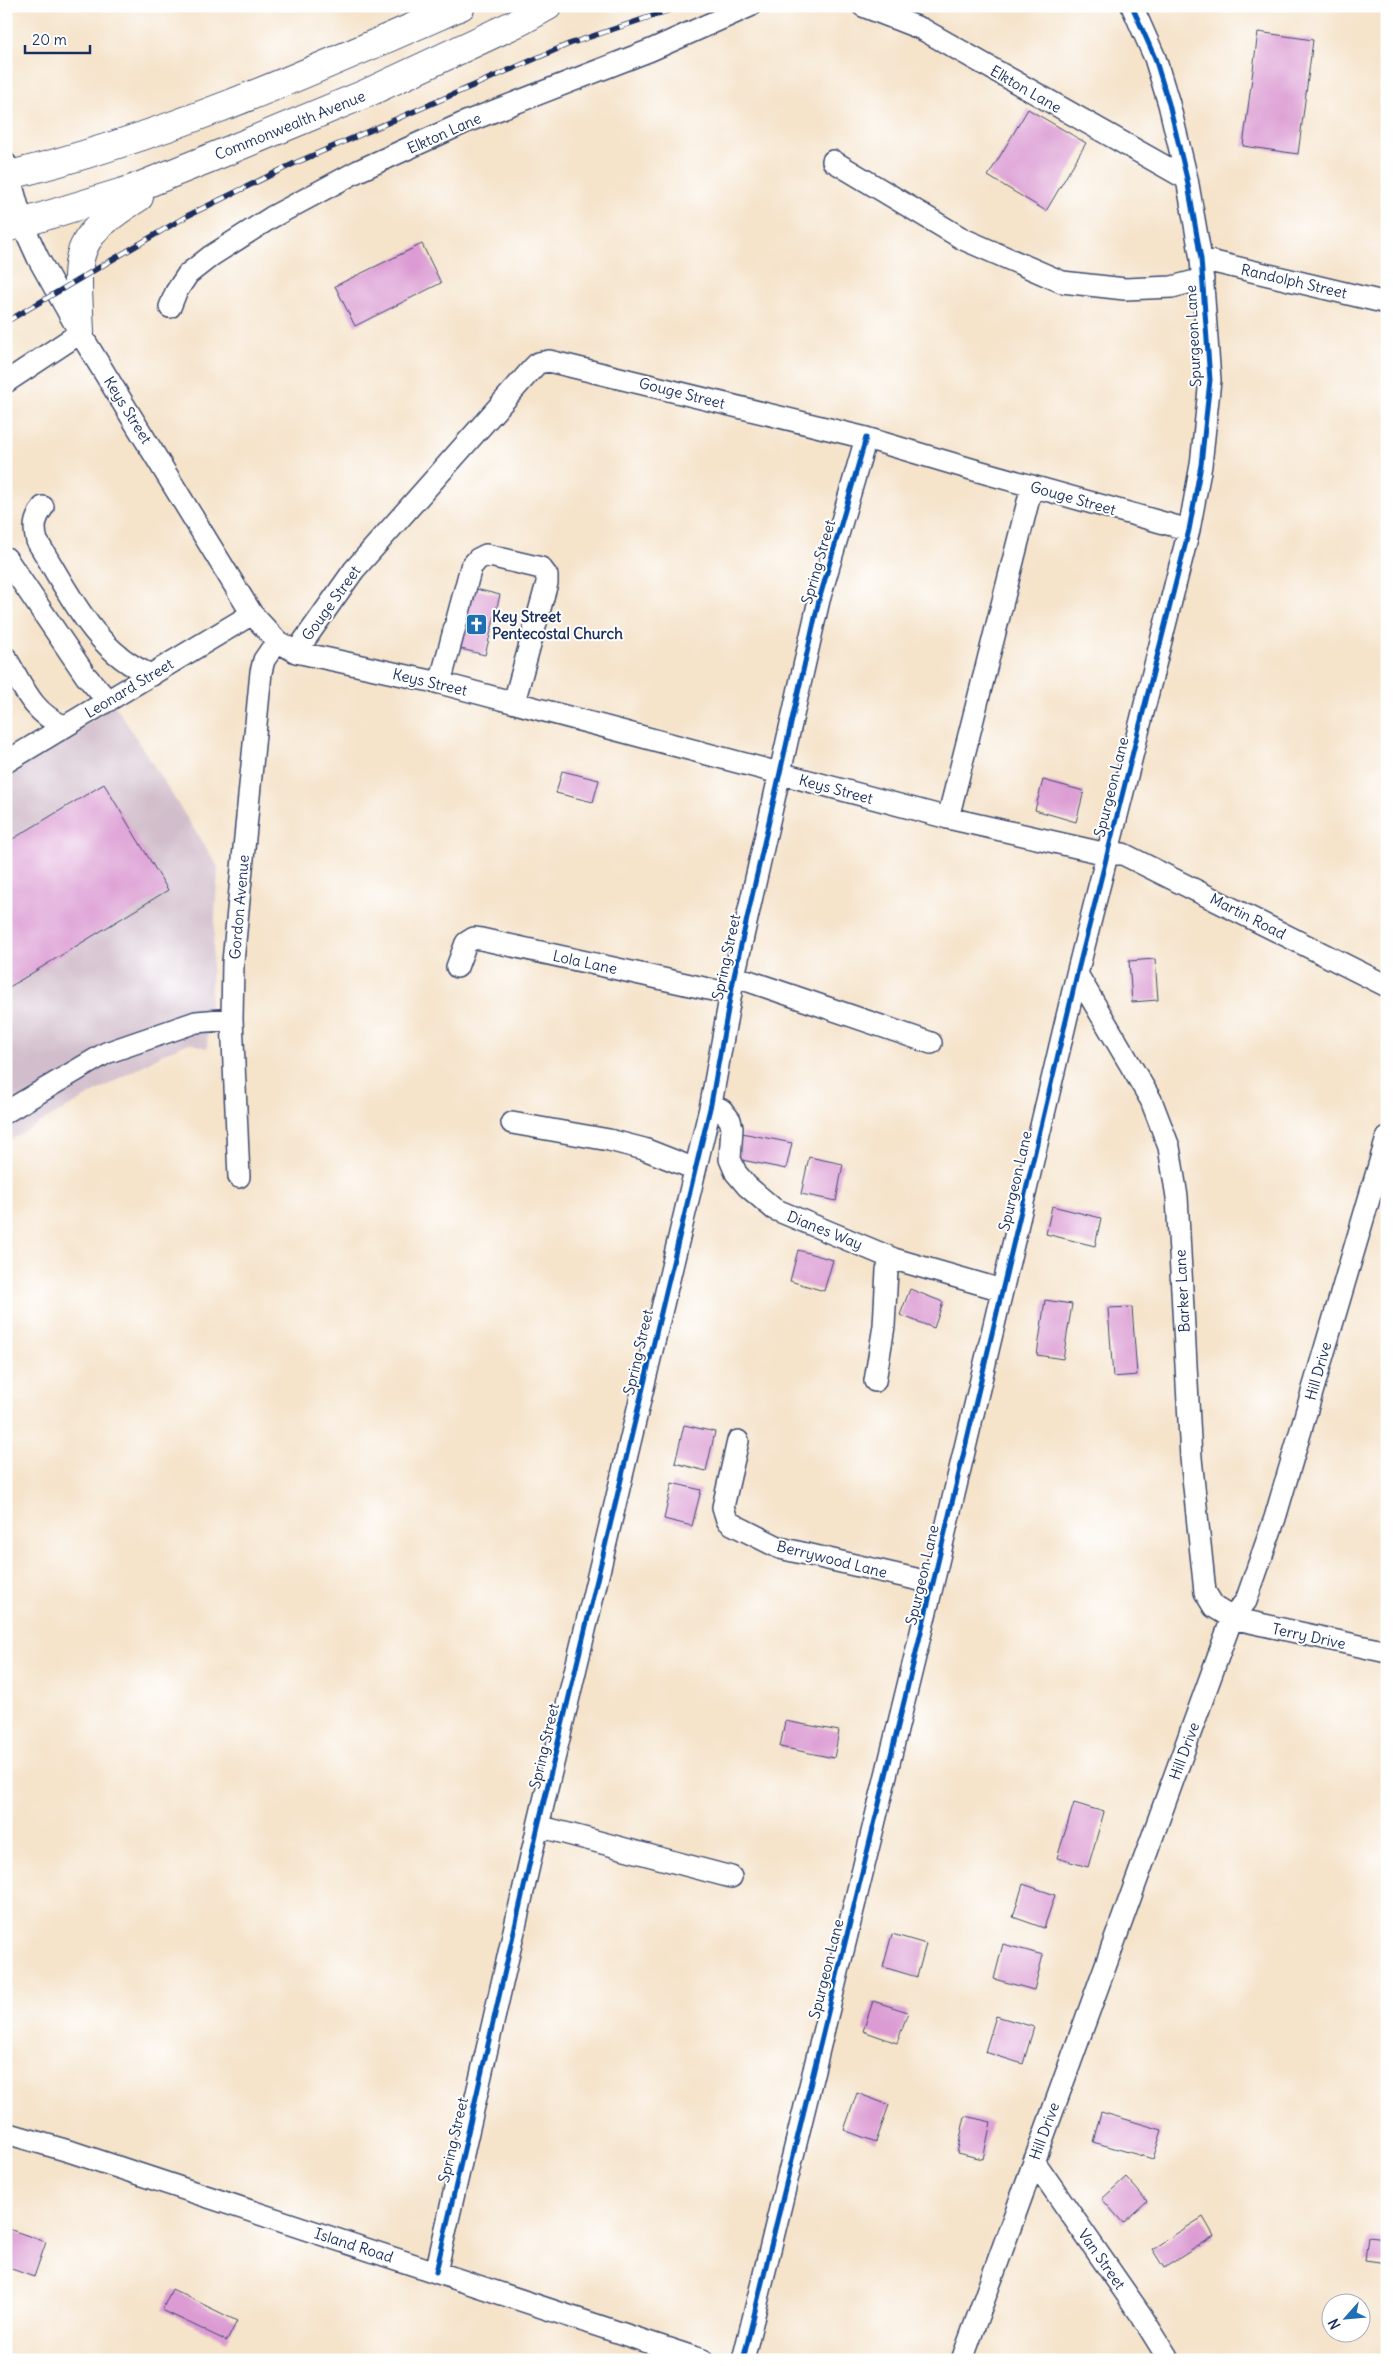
<svg xmlns="http://www.w3.org/2000/svg" width="1393" height="2366" viewBox="0 0 1393 2366" font-family="Delius,sans-serif">
<style>
.industrial{fill:#d1bdcb}
.building{fill:#dc9cd3}
.lines{fill:none;stroke-linecap:round;stroke-linejoin:round}
.minor-casing{stroke:#3c4a6e;stroke-width:24}
.highway-casing{stroke:#3c4a6e;stroke-width:30}
.minor{stroke:#fff;stroke-width:21}
.highway{stroke:#fff;stroke-width:28}
.rail-casing{stroke:#1b2f5e;stroke-width:5.5}
.rail{stroke:#fff;stroke-width:4;stroke-dasharray:11;stroke-linecap:butt}
.cycleway-casing{stroke:#fff;stroke-width:8}
.cycleway{stroke:#0057b8;stroke-width:5}
.labels{text-anchor:middle;dominant-baseline:central;stroke-width:4;stroke-linejoin:round;paint-order:stroke}
.street-label{font-size:15px;fill:#1b2f5e;stroke:#fff}
.poi-label{font-size:15px;font-weight:bold;fill:#1b2f5e;stroke:#fff;text-anchor:start}
</style>
<rect width="100%" height="100%" fill="#fff"/>
<filter id="ink" filterUnits="userSpaceOnUse"><feTurbulence type="fractalNoise" baseFrequency=".02" numOctaves="2"/><feDisplacementMap in="SourceGraphic" scale="10" xChannelSelector="R" yChannelSelector="G"/><feConvolveMatrix kernelMatrix="1 2 1 2 8 2 1 2 1" color-interpolation-filters="sRGB"/></filter>
<filter id="wash" filterUnits="userSpaceOnUse"><feTurbulence type="fractalNoise" baseFrequency=".0096" numOctaves="4" result="noise"/><feDisplacementMap in="SourceGraphic" scale="20" xChannelSelector="R" yChannelSelector="G"/><feGaussianBlur stdDeviation="1.12" result="paint"/><feColorMatrix in="noise" values="0 0 0 0 0 0 0 0 0 0 0 0 0 0 0 0 0 1.4 0 .05"/><feComposite in="paint" operator="in"/></filter>
<g filter="url(#wash)">
<rect width="100%" height="100%" fill="#f5e3ca"/>
<path class="industrial" d="M115 705 218 867 207 1048 189 1043 165 1053 6 1142V773Z"/>
<g id="blocks">
<path class="building" d="M1258 32 1313 40 1298 154 1243 146Z
M1028 109 1086 143 1046 211 988 176Z
M422 244 441 283 355 326 335 286Z
M468 587 500 595 485 655 453 647Z
M562 771 599 780 593 802 556 793Z
M1043 780 1084 791 1076 822 1035 810Z
M104 784 168 890 6 989V843Z
M1155 959 1158 1000 1132 1002 1129 961Z
M742 1133 792 1143 786 1169 737 1159Z
M809 1157 843 1164 836 1201 801 1194Z
M1052 1206 1101 1218 1095 1246 1046 1234Z
M798 1250 833 1260 824 1291 790 1281Z
M910 1289 943 1302 934 1328 900 1315Z
M1045 1300 1072 1304 1063 1359 1037 1355Z
M1132 1307 1137 1375 1113 1377 1108 1308Z
M684 1425 715 1432 706 1471 675 1463Z
M672 1483 701 1490 692 1526 664 1519Z
M785 1721 839 1731 834 1758 780 1747Z
M1074 1803 1104 1812 1088 1867 1057 1858Z
M1023 1884 1055 1895 1044 1928 1013 1917Z
M892 1934 926 1944 917 1977 883 1967Z
M1003 1944 1043 1955 1034 1990 994 1979Z
M873 2001 908 2012 897 2043 863 2031Z
M996 2016 1034 2027 1023 2064 985 2052Z
M857 2093 889 2105 876 2142 844 2130Z
M1101 2112 1162 2130 1153 2159 1093 2142Z
M965 2116 991 2122 983 2159 957 2153Z
M1126 2177 1147 2201 1123 2223 1102 2199Z
M1203 2217 1214 2236 1164 2268 1152 2249Z
M6 2228 46 2242 34 2277 6 2267Z
M1368 2237 1387 2239V2263L1365 2260Z
M172 2289 237 2321 227 2341 162 2310Z"/>
</g>
</g>
<g filter="url(#ink)">
<use href="#blocks" fill-opacity="0" stroke="#3c4a6e" stroke-width="1"/>
<g class="lines">
<defs>
<path id="minor" d="M863 6 922 29 1187 179
M833 161 963 239 1062 282 1125 289 1172 287 1203 279
M6 164 23 225 38 258 80 333 252 614 277 641 296 652 440 683 948 818 1107 854H1123L1387 986
M1201 259 1387 303
M170 307 176 292 188 274 211 256 272 217 358 171 466 122 651 50 750 6
M6 382 80 333
M43 507C35 519 33 527 37 541 67 589 95 654 152 675
M6 558 86 676 108 701
M296 652 354 570 533 368 538 363 549 361 866 438 971 469 1189 530
M6 658C23 686 32 713 64 726
M440 683 471 567 478 559 486 555 541 568 547 576V583L514 702
M6 762 252 614
M948 818 1032 486
M457 967 466 943 474 938 481 939 731 994
M1077 974 1151 1100 1169 1147 1177 1197 1191 1458 1205 1592 1214 1607 1232 1618 1387 1652
M734 976 931 1043
M711 1104 722 1110 730 1120 732 1128 730 1159 736 1173 747 1186 774 1209 894 1259 1002 1290
M6 1112 106 1053 196 1022 232 1019
M512 1123 609 1140 644 1149 695 1169
M239 1177 232 1019 233 962 261 672 264 660 277 641
M875 1381 884 1326 887 1270 894 1259
M738 1441 723 1507 727 1520 732 1524 780 1548 933 1583
M538 1826 731 1877
M6 2133 72 2152 702 2360
M1034 2161 1141 2315 1169 2360
M436 2272 538 1826 711 1104 734 976 819 600 866 438
M743 2360 933 1583 1077 974 1189 530 1201 465 1210 380 1201 259 1187 179 1169 104 1155 58 1132 6
M962 2360 1232 1618 1246 1601 1275 1518 1387 1138"/>
<path id="highway" d="M6 176C164 138 313 71 461 6
M6 228 133 189 220 154 365 94 521 21 548 6
M80 333C77 255 68 241 139 197"/>
</defs>
<use href="#minor" class="minor-casing"/>
<use href="#highway" class="highway-casing"/>
<use href="#minor" class="minor"/>
<use href="#highway" class="highway"/>
<defs>
<path id="rail" d="M6 322 187 216 293 164 569 44 682 6"/>
</defs>
<use href="#rail" class="rail-casing"/>
<use href="#rail" class="rail"/>
<defs>
<path id="cycleway" d="M436 2272 538 1826 711 1104 734 976 819 600 866 438
M743 2360 933 1583 1077 974 1189 530 1201 465 1210 380 1201 259 1187 179 1169 104 1155 58 1132 6"/>
</defs>
<use href="#cycleway" class="cycleway-casing"/>
<use href="#cycleway" class="cycleway"/>
</g>
</g>
<defs>
<symbol id="church-square" viewBox="-11 -11 22 22"><rect x="-9" y="-9" width="18" height="18" rx="4" fill="#1f6fb2" stroke="#fff"/><path d="M-1.2-6h2.4v3.5h3.3v2.4h-3.3V6h-2.4V-.1h-3.3v-2.4h3.3Z" fill="#fff"/></symbol>
</defs>
<g fill-rule="evenodd">
<use href="#church-square" x="464" y="612" width="25" height="25"/>
</g>
<g class="labels">
<g class="street-label">
<text transform="translate(1026 89) rotate(30)">Elkton Lane</text>
<text transform="translate(290 125) rotate(-22)">Commonwealth Avenue</text>
<text transform="translate(444 133) rotate(-24)">Elkton Lane</text>
<text transform="translate(1294 281) rotate(13)">Randolph Street</text>
<text transform="translate(1193 336) rotate(-93)">Spurgeon Lane</text>
<text transform="translate(682 393) rotate(14)">Gouge Street</text>
<text transform="translate(128 410) rotate(58)">Keys Street</text>
<text transform="translate(1073 498) rotate(16)">Gouge Street</text>
<text transform="translate(818 562) rotate(-74)">Spring Street</text>
<text transform="translate(331 603) rotate(-54)">Gouge Street</text>
<text transform="translate(430 682) rotate(13)">Keys Street</text>
<text transform="translate(129 688) rotate(-31)">Leonard Street</text>
<text transform="translate(1111 787) rotate(-76)">Spurgeon Lane</text>
<text transform="translate(836 789) rotate(15)">Keys Street</text>
<text transform="translate(239 907) rotate(-85)">Gordon Avenue</text>
<text transform="translate(1248 916) rotate(27)">Martin Road</text>
<text transform="translate(726 957) rotate(-78)">Spring Street</text>
<text transform="translate(585 962) rotate(12)">Lola Lane</text>
<text transform="translate(1015 1181) rotate(-77)">Spurgeon Lane</text>
<text transform="translate(825 1230) rotate(22)">Dianes Way</text>
<text transform="translate(1182 1291) rotate(-93)">Barker Lane</text>
<text transform="translate(638 1352) rotate(-77)">Spring Street</text>
<text transform="translate(1318 1371) rotate(-74)">Hill Drive</text>
<text transform="translate(832 1559) rotate(14)">Berrywood Lane</text>
<text transform="translate(922 1575) rotate(-77)">Spurgeon Lane</text>
<text transform="translate(1309 1636) rotate(12)">Terry Drive</text>
<text transform="translate(544 1746) rotate(-77)">Spring Street</text>
<text transform="translate(1184 1751) rotate(-70)">Hill Drive</text>
<text transform="translate(826 1969) rotate(-76)">Spurgeon Lane</text>
<text transform="translate(1044 2131) rotate(-70)">Hill Drive</text>
<text transform="translate(453 2140) rotate(-77)">Spring Street</text>
<text transform="translate(354 2245) rotate(18)">Island Road</text>
<text transform="translate(1102 2259) rotate(55)">Van Street</text>
</g>
<g class="poi-label">
<text x="492" y="616">Key Street<tspan x="492" dy="17">Pentecostal Church</tspan></text>
</g>
</g>
<rect width="1393" height="2366" fill="none" stroke="#fff" stroke-width="25"/>
<g transform="translate(1346 2318) rotate(243)"><circle r="24" fill="#ffffff" stroke="#a4acbf"/>
<path d="M0-4L9 19L0 12L-9 19Z" fill="#1f6fb2"/>
<text y="-8" font-size="14" font-weight="bold" text-anchor="middle" fill="#1b2f5e">N</text>
</g>
<path d="M25 45v8h65v-8" fill="none" stroke="#1b2f5e" stroke-width="2.5"/>
<text x="32" y="45" font-size="15" fill="#1b2f5e" stroke="#ffffff" stroke-width="4" paint-order="stroke">20 m</text>
</svg>
